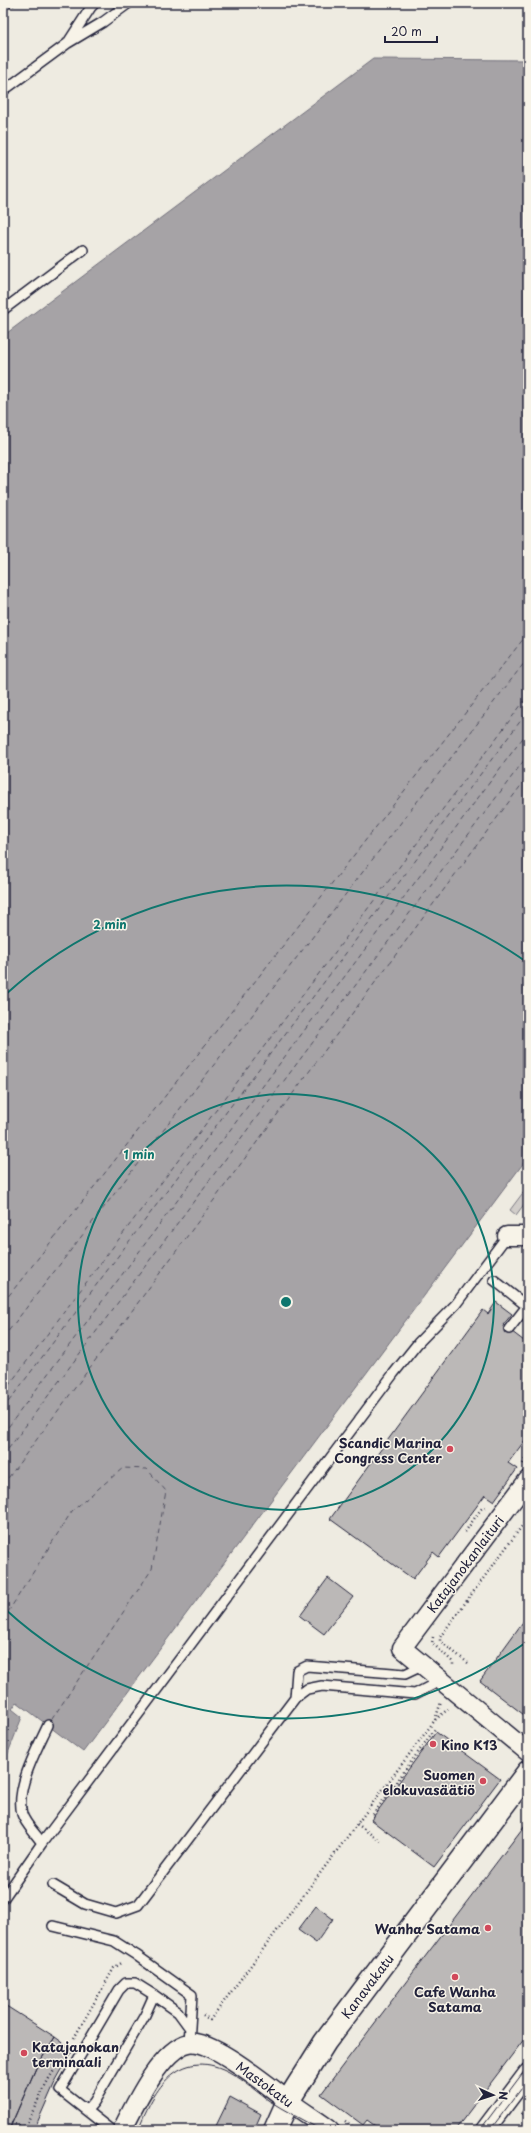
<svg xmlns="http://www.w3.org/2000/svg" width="531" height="2133" viewBox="0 0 531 2133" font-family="'Playpen Sans',sans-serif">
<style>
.green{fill:#d1cdc9;stroke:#7a7882}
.water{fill:#a6a3a6;stroke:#716f7b}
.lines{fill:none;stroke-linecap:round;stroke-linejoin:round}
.ferry{stroke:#504f60;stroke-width:1;stroke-dasharray:5 4;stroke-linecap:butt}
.building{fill:#bbb8b7;stroke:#22223b}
.service-casing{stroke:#22223b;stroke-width:12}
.minor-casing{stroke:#22223b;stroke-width:21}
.secondary-casing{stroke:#22223b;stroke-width:25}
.path{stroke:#22223b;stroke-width:2.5;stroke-dasharray:1 3;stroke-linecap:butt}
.service{stroke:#f7f3e8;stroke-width:9}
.minor{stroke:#f7f3e8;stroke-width:18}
.secondary{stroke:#f7f3e8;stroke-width:22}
.tram{stroke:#22223b;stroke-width:1}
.ring{fill:none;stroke:#0f766e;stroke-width:2}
.poi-dot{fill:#d1495b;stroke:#f7f3e8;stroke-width:1.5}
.labels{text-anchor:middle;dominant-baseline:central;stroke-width:3;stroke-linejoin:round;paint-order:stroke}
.poi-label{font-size:13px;font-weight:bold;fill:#22223b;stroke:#f7f3e8;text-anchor:end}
.street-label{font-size:13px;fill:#22223b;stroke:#f7f3e8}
.centre{fill:#0f766e;stroke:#f7f3e8;stroke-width:2}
.ring-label{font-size:12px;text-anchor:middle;font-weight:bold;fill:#0f766e;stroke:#f7f3e8;stroke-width:3;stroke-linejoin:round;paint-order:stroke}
</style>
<rect width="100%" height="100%" fill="#eeebe1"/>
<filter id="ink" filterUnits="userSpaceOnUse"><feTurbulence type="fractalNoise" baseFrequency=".025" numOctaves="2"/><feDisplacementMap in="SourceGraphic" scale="8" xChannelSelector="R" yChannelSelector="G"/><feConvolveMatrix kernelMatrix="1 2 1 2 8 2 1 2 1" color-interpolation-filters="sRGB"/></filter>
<g filter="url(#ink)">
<path class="green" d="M528 1186V1199L516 1215 510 1210Z"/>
<path class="water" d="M373 59 528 60V1157L83 1752 17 1702 12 1709 22 1717 3 1766V336Z"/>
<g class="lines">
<path class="ferry" d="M3 1303 528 633
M3 1338 528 658
M3 1393 528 696
M3 1409 528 711
M3 1434 528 731
M3 1456 528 755
M3 1485 528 776
M3 1620 72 1511 123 1468 147 1469 166 1491 152 1569 50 1722"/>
</g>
<path class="building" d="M496 1302 512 1314 503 1325 528 1344V1436L508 1463 517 1469 494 1501 485 1495 439 1557 433 1552 413 1579 330 1519 483 1310 488 1314Z
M328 1578 353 1597 324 1634 300 1616Z
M528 1615V1718L480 1681Z
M436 1732 500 1779 434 1867 371 1820Z
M528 1821V2034L455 2130H381L367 2120 363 2125 321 2094Z
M316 1906 333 1919 316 1943 298 1930Z
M3 2004 55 2037 36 2068 9 2130H3Z
M55 2037 73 2050 56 2080 34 2130H9L36 2068Z
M230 2097 261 2114 254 2130H214Z
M528 2102V2118L521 2113Z"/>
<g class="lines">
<defs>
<path id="service" d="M69 41 91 7 95 3
M3 91 68 43 103 22 129 3
M3 310 83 250
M494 1280 528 1307
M509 1329 527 1306
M295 1698 297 1671 307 1666 405 1674 422 1666
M42 1843C36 1834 25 1824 22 1814 15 1788 37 1749 48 1725
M53 1885 85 1904 116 1913 138 1905 295 1698 307 1689 322 1686 415 1694 440 1681
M3 1899 42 1843 394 1373 418 1343 456 1304 507 1236
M53 1926 114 1941 136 1955 192 1995 189 2043
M154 1995 178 2012 189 2027
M87 2110 94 2102 145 2015 154 1995 135 1983H126L119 1990 60 2090 111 2130"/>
<path id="minor" d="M507 1236H528
M528 1480 402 1648 528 1752
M122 2130C134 2106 161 2049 189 2043 211 2038 272 2089 290 2102 303 2112 317 2120 330 2130
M485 2130 528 2073"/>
<path id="secondary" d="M275 2130 288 2101 325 2042 528 1772"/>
</defs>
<use href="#service" class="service-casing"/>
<use href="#minor" class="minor-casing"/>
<use href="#secondary" class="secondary-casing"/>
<path class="path" d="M3 12 16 3
M523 1464 528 1452
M465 1532 481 1509 485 1507
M433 1637 432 1643 453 1662V1667
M468 1663 440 1641V1637L528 1518
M435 1720 441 1702
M374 1817 372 1816 435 1729
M357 1824 380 1841
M203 2015 210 2020 435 1720 448 1709
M74 2038 114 1968 123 1962
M345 2121 357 2130
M11 2123 25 2127 48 2080 58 2064"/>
<use href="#service" class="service"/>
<use href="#minor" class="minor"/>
<use href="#secondary" class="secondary"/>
<path class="tram" d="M138 2130C152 2094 175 2049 223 2069 239 2076 253 2089 268 2100 285 2111 303 2120 321 2130
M480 2130 528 2066
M490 2130 528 2080"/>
</g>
</g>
<g class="ring">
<circle cx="286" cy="1302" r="208"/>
<path d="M528 1641A416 416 0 0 1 5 1609M5 995A416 416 0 0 1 528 963"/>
</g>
<g class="poi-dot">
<circle cx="450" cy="1449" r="4"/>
<circle cx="433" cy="1744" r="4"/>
<circle cx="483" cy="1781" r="4"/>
<circle cx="488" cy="1928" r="4"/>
<circle cx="455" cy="1977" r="4"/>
<circle cx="24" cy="2053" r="4"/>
</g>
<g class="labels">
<g class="poi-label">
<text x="442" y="1442">Scandic Marina<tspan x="442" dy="15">Congress Center</tspan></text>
<text x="441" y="1744" text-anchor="start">Kino K13</text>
<text x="475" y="1774">Suomen<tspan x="475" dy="15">elokuvasäätiö</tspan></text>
<text x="480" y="1928">Wanha Satama</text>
<text x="455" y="1991" text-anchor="middle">Cafe Wanha<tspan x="455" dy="15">Satama</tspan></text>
<text x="32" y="2046" text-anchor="start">Katajanokan<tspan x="32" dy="15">terminaali</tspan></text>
</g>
<g class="street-label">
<text transform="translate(465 1564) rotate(-53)">Katajanokanlaituri</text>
<text transform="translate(367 1986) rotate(-53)">Kanavakatu</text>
<text transform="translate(265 2084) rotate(36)">Mastokatu</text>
</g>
</g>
<circle cx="286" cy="1302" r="6" class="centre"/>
<g class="ring-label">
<text x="110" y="929">2 min</text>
<text x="139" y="1159">1 min</text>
</g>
<rect width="531" height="2133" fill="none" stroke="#f7f3e8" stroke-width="16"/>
<rect x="8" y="8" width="515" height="2117" fill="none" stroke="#22223b" stroke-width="1.5" filter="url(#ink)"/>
<g transform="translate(493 2095) rotate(93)" stroke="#f7f3e8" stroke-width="3" paint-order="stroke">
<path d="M0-3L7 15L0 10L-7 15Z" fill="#22223b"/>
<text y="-6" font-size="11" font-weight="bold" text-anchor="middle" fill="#22223b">N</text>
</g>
<path d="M385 36v6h52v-6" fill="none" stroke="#22223b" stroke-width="2"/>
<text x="391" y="36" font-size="12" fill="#22223b" stroke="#f7f3e8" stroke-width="3" paint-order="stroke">20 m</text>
</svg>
